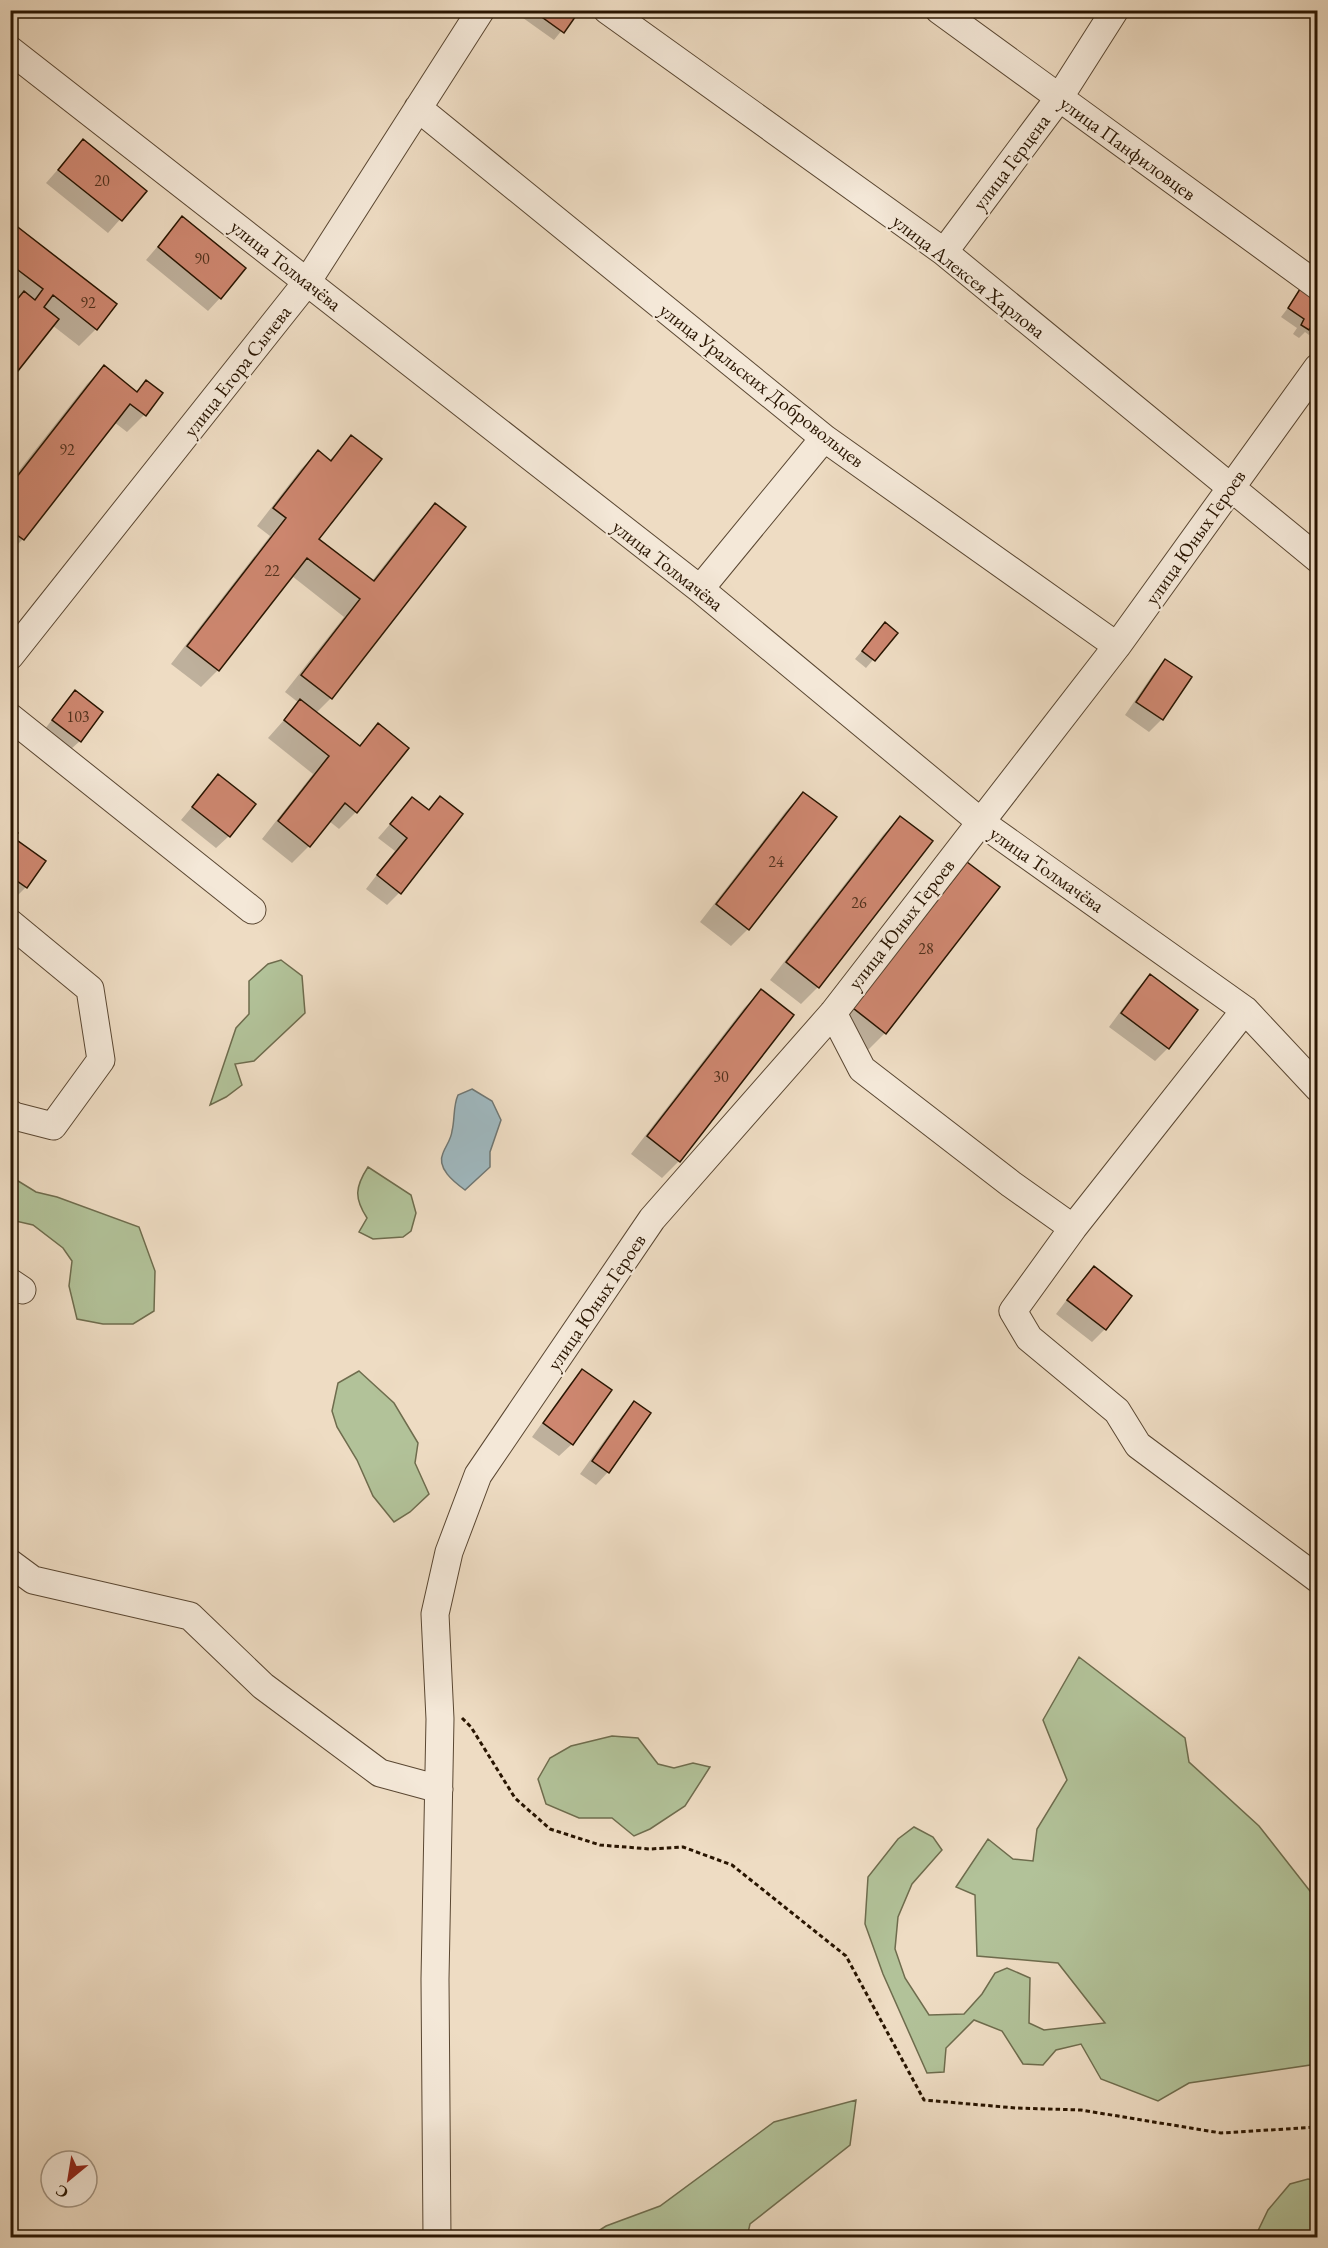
<svg xmlns="http://www.w3.org/2000/svg" width="1328" height="2248" viewBox="0 0 1328 2248" font-family="'EB Garamond',serif">
<style>
.green{fill:#b2c299;stroke:#6e6c4d;stroke-width:1.5}
.water{fill:#9fb8bf;stroke:#707773;stroke-width:1.5}
.shadow{fill:#0003}
.building{fill:#ce8770;stroke:#291501;stroke-width:1.5}
.lines{fill:none;stroke-linecap:round;stroke-linejoin:round}
.minor-casing{stroke:#5a4732;stroke-width:29}
.path{stroke:#291501;stroke-width:3;stroke-dasharray:4.5 3;stroke-linecap:butt}
.minor{stroke:#f4e8d8;stroke-width:27}
.labels{text-anchor:middle;dominant-baseline:central;stroke-width:4.5;stroke-linejoin:round;paint-order:stroke}
.number-label{font-size:16px;fill:#52321d}
.street-label{font-size:20px;fill:#291501;stroke:#f4e8d8}
</style>
<rect width="100%" height="100%" fill="#eedcc3"/>
<filter id="stains"><feTurbulence type="fractalNoise" baseFrequency=".00333" numOctaves="4"/><feColorMatrix values="0 0 0 0 .2 0 0 0 0 .09 0 0 0 0 .02 0 0 0 .5 -.17"/></filter>
<radialGradient id="worn" r=".72"><stop offset=".6" stop-color="#630" stop-opacity="0"/><stop offset="1" stop-color="#630" stop-opacity=".3"/></radialGradient>
<path class="green" d="M281 960 302 976 305 1013 254 1061 235 1064 242 1085 226 1097 210 1105 236 1028 249 1014V981L268 964Z
M368 1167 411 1195 416 1213 411 1231 403 1237 373 1239 359 1232 367 1218C354 1198 355 1187 368 1167Z
M10 1176 36 1192 57 1197 139 1227 155 1271 154 1311 133 1324H103L77 1319 69 1286 72 1261 63 1248 33 1225 11 1220Z
M359 1371 394 1403 418 1443 415 1463 429 1494 410 1512 394 1522 373 1496 357 1460 337 1427 332 1411 338 1383Z
M1079 1657 1185 1738 1189 1762 1259 1826 1317 1900V2064L1189 2083 1158 2101 1101 2079 1081 2044 1056 2050 1043 2065 1023 2064 1002 2031 974 2020 946 2048 944 2072 927 2073 883 1974 865 1924 868 1877 898 1839 914 1827 933 1837 942 1850 912 1884 898 1917 895 1949 905 1978 929 2015 964 2014 982 1994 995 1973 1007 1968 1030 1978 1029 2023 1044 2030 1105 2023 1058 1963 977 1956 975 1895 956 1887 988 1839 1013 1859 1033 1861 1037 1829 1067 1780 1043 1720Z
M612 1736 638 1738 658 1764 674 1768 693 1763 710 1767 685 1806 650 1829 634 1836 612 1818H579L546 1804 538 1779 550 1758 571 1746Z
M856 2100 850 2145 750 2224 747 2237H589L606 2226 660 2206 774 2122Z
M1308 2179 1317 2181V2237H1255L1268 2210 1290 2184Z"/>
<path class="water" d="M472 1089 492 1101 501 1120 490 1152V1167L465 1190C454 1182 436 1168 443 1153 446 1145 451 1140 452 1131 455 1119 453 1106 458 1095Z"/>
<path class="shadow" d="M518 10 565 12 578 10 554 40 516 13Z
M83 141 145 191 108 233 46 183Z
M182 218 220 298 208 311 146 260Z
M10 223 96 329 79 346 52 325 10 379V307L18 299 10 294Z
M1301 291 1318 326 1309 335 1305 332 1299 338 1293 334 1297 328 1281 317Z
M104 367 136 392 147 382 161 393 144 415 127 432 114 422 23 539 10 552V482L87 384Z
M351 437 317 539 371 582 418 522 435 505 331 698 316 713 358 747 378 725 356 812 339 829 329 821 309 846 292 863 262 839 313 774 268 738 299 703 285 692 344 617 292 576 218 670 201 687 171 664 270 536 257 526 301 469 318 452 329 461Z
M885 624 896 633 866 668 855 659Z
M1165 661 1190 678 1162 719 1149 732 1125 715 1153 674Z
M67 700 80 741 71 749 45 729Z
M218 776 229 836 216 848 181 820Z
M803 794 748 929 731 946 700 922 786 811Z
M440 798 399 893 387 905 366 889 395 851 378 838 412 799 427 811Z
M900 818 818 987 801 1004 770 980 883 835Z
M10 830 26 887 13 900 10 898Z
M967 864 885 1033 868 1050 837 1026 950 881Z
M1150 976 1196 1011 1168 1048 1155 1061 1109 1027 1137 989Z
M761 991 679 1161 662 1178 631 1154 744 1008Z
M1094 1268 1105 1329 1092 1342 1056 1314 1081 1281Z
M582 1371 572 1444 559 1456 532 1437 570 1384Z
M634 1403 608 1472 596 1485 580 1474 622 1416Z"/>
<path class="building" d="M532 10 566 11 580 10 564 33Z
M10 85 17 91 10 100Z
M83 139 147 191 122 221 58 170Z
M182 216 246 268 221 299 158 247Z
M10 221 117 304 97 330 53 295 44 307 59 319 10 381V308L24 291 35 300 43 289 10 264Z
M1300 289 1318 300V328L1313 324 1309 330 1301 325 1304 319 1288 308Z
M104 365 137 392 146 380 163 393 146 416 130 404 24 540 10 530V482L12 483Z
M351 435 382 459 319 539 374 581 435 503 466 527 332 699 301 675 360 599 307 558 219 671 187 646 286 518 273 508 318 450 331 461Z
M885 622 898 633 875 661 862 651Z
M1165 659 1192 677 1163 720 1136 702Z
M75 690 103 712 81 742 52 720Z
M300 699 360 746 378 723 409 748 357 813 345 803 310 847 278 821 329 756 284 720Z
M218 774 256 804 230 837 192 807Z
M803 792 837 817 749 930 716 904Z
M440 796 463 814 401 894 377 875 407 838 390 824 412 797 429 810Z
M900 816 933 841 819 988 786 962Z
M10 828 18 833 14 838 46 861 27 888 10 876Z
M967 862 1000 887 886 1034 853 1008Z
M1150 974 1198 1010 1169 1049 1121 1013Z
M761 989 794 1015 680 1162 647 1136Z
M1094 1266 1132 1296 1106 1330 1067 1300Z
M582 1369 612 1390 573 1445 543 1423Z
M634 1401 651 1413 609 1473 592 1461Z"/>
<g class="lines">
<defs>
<path id="minor" d="M607 10 944 252 1318 559
M939 10 1318 286
M10 50 700 589 982 823 1245 1010 1318 1088
M418 108 824 438 1117 646
M944 252 1059 98 1115 10
M700 589 824 438
M10 656 307 282 481 10
M10 717 252 910
M10 923 90 989 101 1060 53 1126 14 1116 10 1113
M1245 1010 1073 1228 1013 1311 1029 1338 1117 1411 1138 1445 1318 1579
M833 1013 862 1069 1011 1184 1073 1228
M10 1282 22 1290
M10 1563 33 1580 190 1616 263 1686 380 1773 439 1789
M437 2238 435 1979 440 1719 435 1614 449 1552 478 1475 652 1219 833 1013 1117 646 1318 367"/>
</defs>
<use href="#minor" class="minor-casing"/>
<path class="path" d="M462 1718 471 1727 515 1798 550 1829 600 1845 650 1849 683 1847 732 1865 846 1956 924 2100 1016 2108 1081 2110 1221 2133 1318 2127"/>
<use href="#minor" class="minor"/>
</g>
<g class="labels">
<g class="number-label">
<text x="102" y="180">20</text>
<text x="202" y="258">90</text>
<text x="88" y="302">92</text>
<text x="67" y="449">92</text>
<text x="272" y="570">22</text>
<text x="78" y="716">103</text>
<text x="776" y="861">24</text>
<text x="859" y="902">26</text>
<text x="926" y="948">28</text>
<text x="721" y="1076">30</text>
</g>
<g class="street-label">
<text transform="translate(1128 148) rotate(36)">улица Панфиловцев</text>
<text transform="translate(1011 162) rotate(-53)">улица Герцена</text>
<text transform="translate(286 265) rotate(38)">улица Толмачёва</text>
<text transform="translate(969 276) rotate(38)">улица Алексея Харлова</text>
<text transform="translate(237 371) rotate(-52)">улица Егора Сычева</text>
<text transform="translate(762 385) rotate(38)">улица Уральских Добровольцев</text>
<text transform="translate(1195 537) rotate(-55)">улица Юных Героев</text>
<text transform="translate(668 565) rotate(38)">улица Толмачёва</text>
<text transform="translate(1047 869) rotate(35)">улица Толмачёва</text>
<text transform="translate(901 924) rotate(-52)">улица Юных Героев</text>
<text transform="translate(596 1302) rotate(-56)">улица Юных Героев</text>
</g>
</g>
<rect width="1328" height="2248" fill="none" stroke="#eedcc3" stroke-width="36"/>
<rect x="12" y="12" width="1304" height="2224" fill="none" stroke="#291501" stroke-width="3"/>
<rect x="18" y="18" width="1292" height="2212" fill="none" stroke="#291501" stroke-width="1.5"/>
<g transform="translate(69 2179) rotate(210)"><circle r="28" fill="#f4e8d8" stroke="#a39482" stroke-width="1.5"/>
<path d="M0-4.5L10 22L0 15L-10 22Z" fill="#8f2418"/>
<text y="-9" font-size="16" font-weight="bold" text-anchor="middle" fill="#291501">С</text>
</g>
<rect width="100%" height="100%" filter="url(#stains)"/>
<rect width="100%" height="100%" fill="url(#worn)"/>
</svg>
